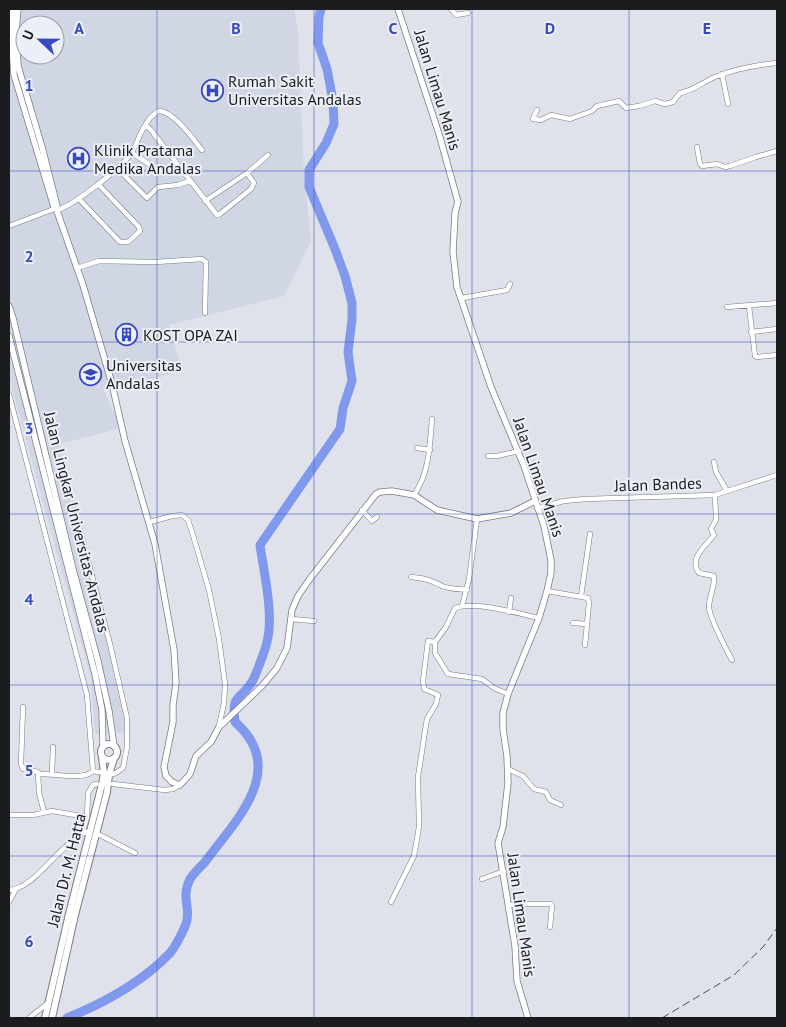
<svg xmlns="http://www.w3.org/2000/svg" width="786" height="1027" viewBox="0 0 786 1027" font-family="'PT Sans',sans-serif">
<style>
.built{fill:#d1d6e5;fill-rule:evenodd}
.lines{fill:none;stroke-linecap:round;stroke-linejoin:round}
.river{stroke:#8199ed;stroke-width:9}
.minor-casing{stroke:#797b82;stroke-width:5.5}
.tertiary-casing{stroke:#797b82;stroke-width:7}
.secondary-casing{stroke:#797b82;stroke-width:8}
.minor{stroke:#fff;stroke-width:4.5}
.tertiary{stroke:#fff;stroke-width:5.5}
.secondary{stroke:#fff;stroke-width:6}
.rail{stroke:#4e4f53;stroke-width:1;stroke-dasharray:8 4;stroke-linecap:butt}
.grid{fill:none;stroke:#3849bc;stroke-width:1;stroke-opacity:0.55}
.labels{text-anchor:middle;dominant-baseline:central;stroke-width:4;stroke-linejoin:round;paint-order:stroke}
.poi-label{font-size:16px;fill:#1b1c1e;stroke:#eceff7;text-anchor:start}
.street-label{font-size:16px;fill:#1b1c1e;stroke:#eceff7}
.grid-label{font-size:16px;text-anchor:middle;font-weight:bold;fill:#3849bc;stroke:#eceff7;stroke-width:4;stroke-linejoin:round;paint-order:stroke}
</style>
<rect width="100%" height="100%" fill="#dfe2ea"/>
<path class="built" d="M9 9H294L298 32 304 174 311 241 284 296 169 325 182 371 104 391 121 428 60 444 118 672 131 732 95 734 91 679 9 377ZM25 25H55V55H25Z"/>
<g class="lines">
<path class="river" d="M67 1018C104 1003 141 983 169 954 174 949 186 927 187 920 190 905 181 898 190 879 194 873 200 867 205 862 236 820 289 769 235 722 231 693 240 701 252 682 256 674 265 651 267 642 274 615 264 573 260 545L340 429 343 408 352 381 348 352 352 320V303L345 276 335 249 309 187V170L326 143 334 124 333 101 327 69 318 43 319 17 321 9"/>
<defs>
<path id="minor" d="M451 9 456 15 468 13
M722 74 728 104
M537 110 533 119 541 120 551 115 570 119 592 111 597 106 619 101 626 108 639 106 655 101 665 104 673 102 680 93C695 90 701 83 715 77 735 69 756 65 777 63
M144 127 150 118 158 111C172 109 193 139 202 150
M697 147 700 164 702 166 717 164 725 167 730 166 756 157 777 151
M132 153 149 164
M117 168 147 198 158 187 178 185 190 181
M79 199 120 242H128L140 231 139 227 98 184
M205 201 247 173 268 155
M58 210C76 203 122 168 132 152 137 144 139 135 144 127H148L151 130 217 215 220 214 251 189 254 183 247 173
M9 226 54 209
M77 268 99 261 155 262 202 259 206 262 205 313
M462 298 507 290 510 284
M749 306 755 356 757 357 777 355
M727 307 777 303
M751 332 777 329
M9 394 87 695 93 771 104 773
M417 448 430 450
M488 456H497L519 451
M714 462 716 472 727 491
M414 495C429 474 430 445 432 419
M715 495 716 520 711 529 714 535C706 546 688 558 699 573L714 576C715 587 709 596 709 607 709 616 727 651 732 660
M537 508 564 501 586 499 715 495 777 475
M362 510 372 521 377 517
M77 519 110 644 127 718V747L123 768 116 773 109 775
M150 522 172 516 182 515 188 520 193 535 209 590 219 639 225 684 224 703 219 726
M411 577C424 578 430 580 442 586 449 589 459 589 467 590
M547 591 588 598 589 603 585 645
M581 596 590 534
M462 606 469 579 477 519
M509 612 511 598
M291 619 314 621
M573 623 587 624
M508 694 494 688 482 679 448 674 435 653V642L446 627 455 608C477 601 516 613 539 618
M23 707 21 764 23 769 38 772 39 793 44 812
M508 769 523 776 534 789 546 792 550 800 561 805
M39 774C52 773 84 781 93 771
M52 774 53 747
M113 784 165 790 173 789 180 785
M9 815H33L52 811 87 817
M96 833 135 853
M82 834 87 817 88 793 93 785 97 784
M482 879 504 871
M9 890C36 889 59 842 89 831
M9 902 16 889
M391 902 414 856 419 827 418 777 425 731 427 719 436 704 438 695 424 689 423 681 428 641 435 642
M509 905 529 904H551L552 906 550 927
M29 1018 48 1003"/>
<path id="tertiary" d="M13 9 11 32 14 75 54 207
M18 9 16 30 18 66 42 147 57 206
M398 9 439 134 458 202 455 213 453 252 457 287 491 387 524 466 544 526 551 560V573L547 591 539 618 508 694 503 713V729L507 756 508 783 503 827 498 843 515 946 517 981 528 1018
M57 211 83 285 112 384 125 441 155 544 174 650 176 683 173 705V722L164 767 166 776 172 782 180 785 190 774 196 756 211 742 219 727 262 686 277 668 287 648 292 610 298 596 309 580 376 494 380 492 392 491 414 495 437 510 477 519 511 513 535 501
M9 306 13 318 73 569 98 661 109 711 114 746
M9 336 95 674 102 710 103 746"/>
<path id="secondary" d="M101 752a8 8 0 1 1 16 0a8 8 0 1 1-16 0Z
M45 1018 69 914 102 784 104 773 102 757
M52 1018 75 915 107 792 109 775 114 758"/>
</defs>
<use href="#minor" class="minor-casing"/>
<use href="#tertiary" class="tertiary-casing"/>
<use href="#secondary" class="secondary-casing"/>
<use href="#minor" class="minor"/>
<use href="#tertiary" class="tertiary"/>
<use href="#secondary" class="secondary"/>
<path class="rail" d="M662 1018 734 975 763 947 777 928"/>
</g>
<path class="grid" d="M157 9V1018M314 9V1018M472 9V1018M629 9V1018M9 171H777M9 342H777M9 514H777M9 685H777M9 856H777"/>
<defs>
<symbol id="hospital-ring" viewBox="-11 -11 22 22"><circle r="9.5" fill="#eceff7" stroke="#3849bc" stroke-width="1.5"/><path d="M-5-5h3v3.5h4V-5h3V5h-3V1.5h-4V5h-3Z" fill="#3849bc"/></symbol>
<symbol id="building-ring" viewBox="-11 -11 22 22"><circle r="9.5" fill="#eceff7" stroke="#3849bc" stroke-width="1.5"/><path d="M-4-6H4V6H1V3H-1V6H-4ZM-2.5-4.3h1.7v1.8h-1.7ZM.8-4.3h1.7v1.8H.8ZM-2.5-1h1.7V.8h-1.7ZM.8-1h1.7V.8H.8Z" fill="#3849bc"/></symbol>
<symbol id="university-ring" viewBox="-11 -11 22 22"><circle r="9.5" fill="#eceff7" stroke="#3849bc" stroke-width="1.5"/><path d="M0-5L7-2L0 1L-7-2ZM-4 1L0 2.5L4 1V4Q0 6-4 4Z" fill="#3849bc"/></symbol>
</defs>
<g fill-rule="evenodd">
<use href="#hospital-ring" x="200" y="78" width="25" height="25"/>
<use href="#hospital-ring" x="66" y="146" width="25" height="25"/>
<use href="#building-ring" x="114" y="322" width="25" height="25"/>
<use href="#university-ring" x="78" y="362" width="25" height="25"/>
</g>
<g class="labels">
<g class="poi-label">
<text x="228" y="81">Rumah Sakit<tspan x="228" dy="18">Universitas Andalas</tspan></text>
<text x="94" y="150">Klinik Pratama<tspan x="94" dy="18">Medika Andalas</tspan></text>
<text x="143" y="335">KOST OPA ZAI</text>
<text x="106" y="365">Universitas<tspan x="106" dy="18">Andalas</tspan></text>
</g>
<g class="street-label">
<text transform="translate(438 90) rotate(73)">Jalan Limau Manis</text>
<text transform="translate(539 477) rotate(71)">Jalan Limau Manis</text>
<text transform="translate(658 484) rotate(-2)">Jalan Bandes</text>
<text transform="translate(77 522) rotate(76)">Jalan Lingkar Universitas Andalas</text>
<text transform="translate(66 870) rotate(-76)">Jalan Dr. M. Hatta</text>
<text transform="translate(522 915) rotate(82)">Jalan Limau Manis</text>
</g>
</g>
<g class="grid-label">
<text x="79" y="34">A</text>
<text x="236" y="34">B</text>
<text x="393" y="34">C</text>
<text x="550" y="34">D</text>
<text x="707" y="34">E</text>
<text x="29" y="91">1</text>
<text x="29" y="262">2</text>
<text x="29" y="434">3</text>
<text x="29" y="605">4</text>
<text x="29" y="776">5</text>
<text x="29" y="947">6</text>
</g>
<rect width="786" height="1027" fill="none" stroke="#1b1c1e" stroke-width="20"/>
<g transform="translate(40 40) rotate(292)"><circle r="24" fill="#eceff7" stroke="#989ba0"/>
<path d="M0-4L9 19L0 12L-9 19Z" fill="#3849bc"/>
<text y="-8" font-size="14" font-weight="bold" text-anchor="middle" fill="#1b1c1e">U</text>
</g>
</svg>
